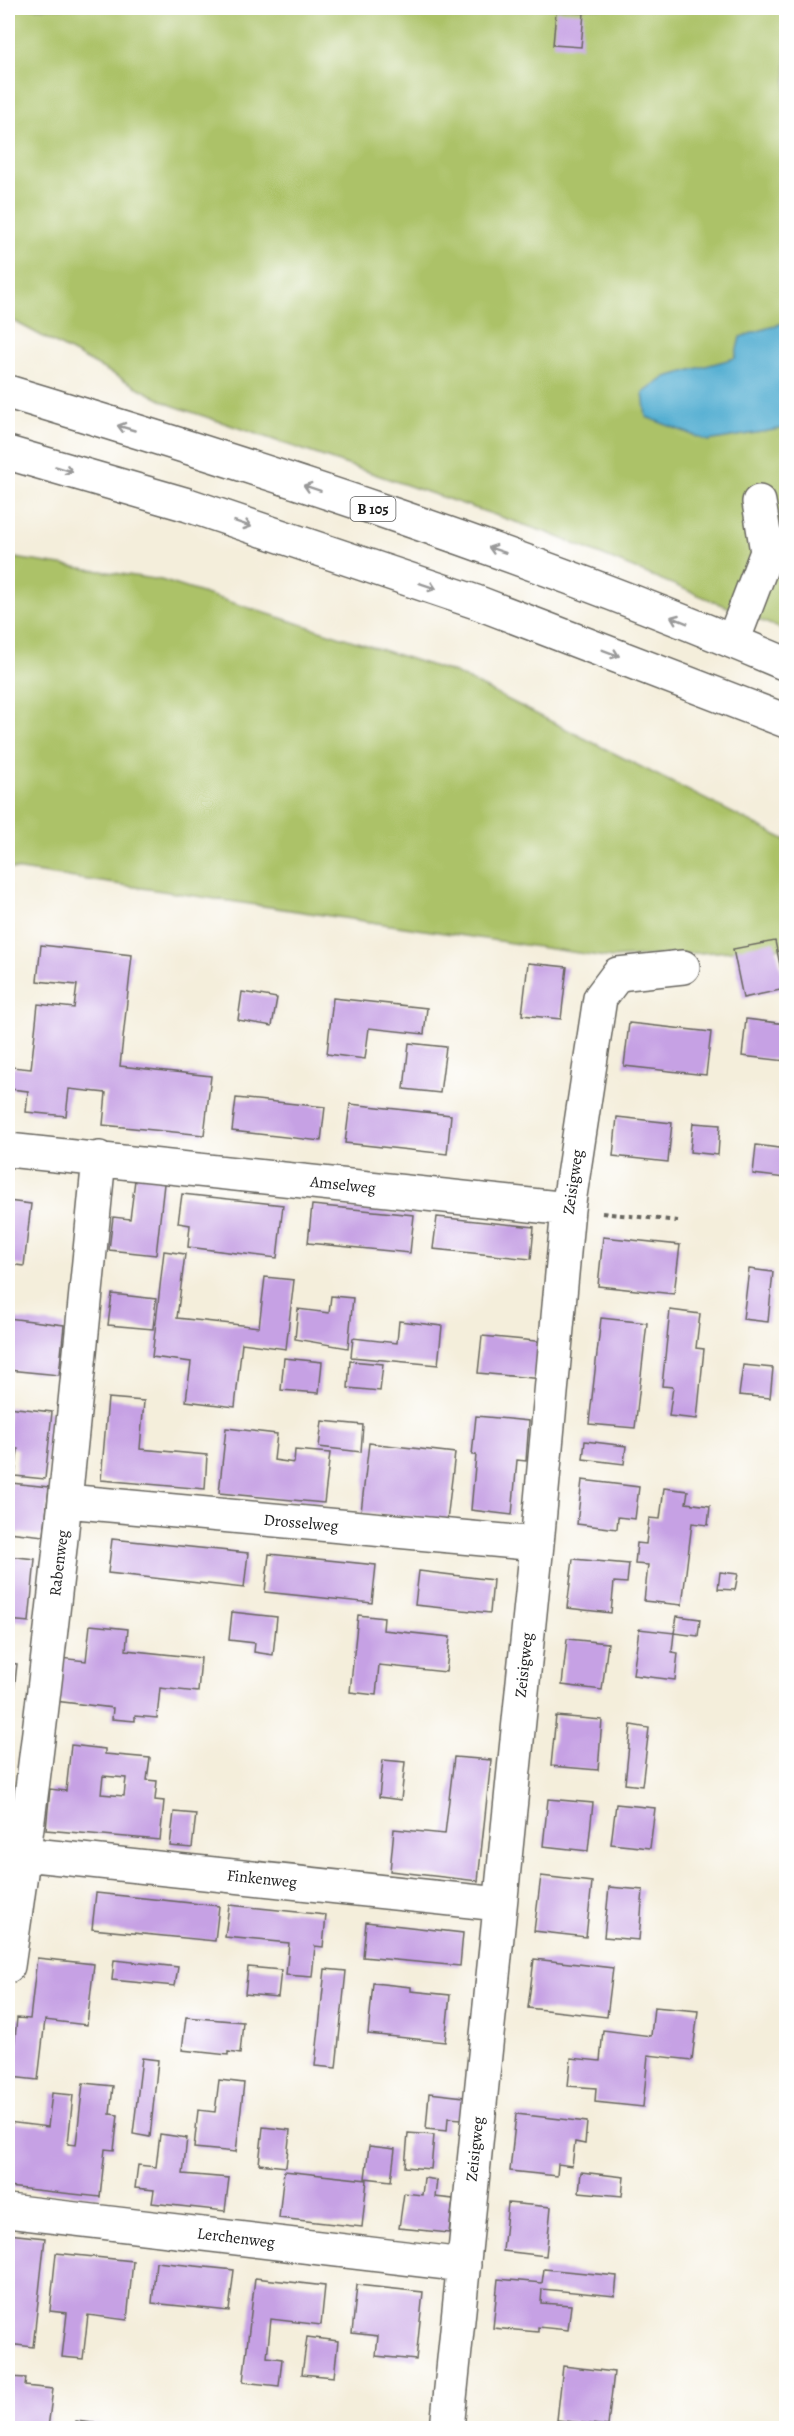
<svg xmlns="http://www.w3.org/2000/svg" width="794" height="2436" viewBox="0 0 794 2436" font-family="Alegreya,serif">
<style>
.green{fill:#acc267;stroke:#646f42;stroke-width:1.5}
.water{fill:#54afd2;stroke:#386677;stroke-width:1.5}
.building{fill:#c6a1e4;fill-rule:evenodd}
.lines{fill:none;stroke-linecap:round;stroke-linejoin:round}
.minor-casing{stroke:#68665f;stroke-width:36}
.highway-casing{stroke:#68665f;stroke-width:36}
.path{stroke:#68665f;stroke-width:4;stroke-dasharray:4.5 4.5;stroke-linecap:butt}
.minor{stroke:#fff;stroke-width:33}
.highway{stroke:#fff;stroke-width:33}
.oneway{stroke:#999}
.labels{text-anchor:middle;dominant-baseline:central;stroke-width:6;stroke-linejoin:round;paint-order:stroke}
.shield{fill:#fff;stroke:#606060;stroke-width:1.5}
.shield-label{font-size:15px;font-weight:bold;fill:#1c1c1c}
.street-label{font-size:16px;fill:#1c1c1c;stroke:#fff}
</style>
<rect width="100%" height="100%" fill="#fff"/>
<filter id="ink" filterUnits="userSpaceOnUse"><feTurbulence type="fractalNoise" baseFrequency=".0167" numOctaves="2"/><feDisplacementMap in="SourceGraphic" scale="12" xChannelSelector="R" yChannelSelector="G"/><feConvolveMatrix kernelMatrix="1 2 1 2 8 2 1 2 1" color-interpolation-filters="sRGB"/></filter>
<filter id="wash" filterUnits="userSpaceOnUse"><feTurbulence type="fractalNoise" baseFrequency=".008" numOctaves="4" result="noise"/><feDisplacementMap in="SourceGraphic" scale="24" xChannelSelector="R" yChannelSelector="G"/><feGaussianBlur stdDeviation="1.35" result="paint"/><feColorMatrix in="noise" values="0 0 0 0 0 0 0 0 0 0 0 0 0 0 0 0 0 1.4 0 .05"/><feComposite in="paint" operator="in"/></filter>
<g filter="url(#wash)">
<rect width="100%" height="100%" fill="#f4eedb"/>
<path class="green" d="M8 8H786V631L548 533 171 405 8 318Z
M8 557 161 580 455 673 786 840V948L612 958 8 868Z"/>
<path class="water" d="M786 322V428L708 441 646 417 643 393 666 377 735 358 740 337Z"/>
<g id="blocks">
<path class="building" d="M556 11 584 13 581 47 553 45Z
M775 941 785 989 743 998 733 949Z
M41 945 132 955 120 1066 211 1076 204 1135 103 1125 106 1093 69 1089 66 1116 26 1112 28 1091 10 1089 12 1067 31 1069 38 1004 74 1008 77 985 37 981Z
M528 963 567 967 561 1019 522 1015Z
M242 992 277 998 272 1026 238 1020Z
M333 998 427 1008 424 1034 369 1028 365 1059 327 1054Z
M746 1019 786 1024V1061L742 1056Z
M629 1023 711 1032 706 1075 624 1066Z
M409 1043 446 1047 440 1093 404 1089Z
M236 1098 325 1107 321 1141 232 1131Z
M350 1104 451 1115 447 1154 345 1143Z
M617 1117 672 1123 668 1162 613 1156Z
M693 1123 720 1125 718 1155 690 1152Z
M756 1145 786 1149 785 1178 753 1174Z
M136 1172 165 1175 156 1255 109 1250 113 1217 130 1219Z
M182 1194 283 1205 277 1258 188 1247 190 1225 178 1223Z
M8 1201 31 1204 24 1266 8 1264Z
M312 1205 414 1215 410 1253 308 1243Z
M437 1217 534 1227 531 1259 433 1249Z
M603 1237 680 1245 674 1294 598 1286Z
M164 1251 185 1254 177 1318 259 1327 265 1277 294 1280 286 1349 242 1343 235 1407 186 1401 191 1362 152 1357Z
M749 1269 773 1272 768 1322 743 1319Z
M112 1294 156 1299 153 1329 108 1325Z
M331 1296 353 1298 348 1348 295 1339 298 1309 329 1313Z
M670 1310 700 1314 696 1348 704 1349 697 1419 669 1416 673 1387 662 1386Z
M8 1318 64 1325 59 1375 8 1370Z
M601 1318 647 1323 635 1428 589 1424Z
M399 1321 442 1326 438 1365 351 1357 353 1338 397 1343Z
M482 1336 546 1342 543 1379 478 1373Z
M284 1358 322 1362 319 1393 281 1390Z
M350 1361 383 1364 380 1391 348 1388Z
M743 1365 773 1368 770 1398 739 1395Z
M108 1398 144 1401 140 1449 207 1455 205 1489 101 1480Z
M8 1407 52 1412 45 1479 15 1476 18 1449 8 1447Z
M476 1416 529 1421 526 1461 517 1460 512 1515 471 1510 476 1455H472Z
M322 1421 363 1425 361 1452 319 1447Z
M226 1428 277 1434 274 1460 294 1463 295 1450 330 1453 324 1503 219 1493Z
M585 1441 626 1446 624 1464 583 1459Z
M369 1443 455 1453 447 1521 361 1512Z
M582 1480 639 1487 635 1519 618 1517 617 1529 577 1524Z
M11 1483 49 1487 44 1536 8 1532V1492H10Z
M664 1488 688 1491 686 1503 710 1506 708 1525 692 1523 682 1605 644 1601 648 1565 635 1564 637 1543 646 1544 649 1518 660 1519Z
M112 1539 248 1553 244 1588 108 1573Z
M269 1554 376 1565 372 1603 265 1592Z
M8 1556 35 1559 29 1622 8 1620Z
M573 1559 629 1564 627 1583 614 1582 611 1613 567 1608Z
M419 1571 493 1580 490 1613 415 1605Z
M720 1572 738 1574 735 1590 718 1589Z
M232 1612 277 1617 273 1655 254 1652 255 1643 229 1640Z
M358 1615 384 1618 383 1630 450 1637 446 1672 379 1665 376 1695 350 1692Z
M677 1616 700 1619 698 1636 674 1633 672 1652 678 1653 675 1680 633 1675 639 1629 674 1633Z
M90 1625 128 1629 126 1650 201 1658 198 1692 160 1688 157 1718 135 1716V1721L112 1719 113 1708 55 1701 60 1658 86 1661Z
M567 1639 608 1643 602 1690 562 1685Z
M8 1663 17 1664 12 1708 8 1707Z
M556 1716 602 1720 598 1770 551 1766Z
M631 1725 649 1728 642 1786 625 1784Z
M71 1745 105 1749V1754L150 1758 147 1780 157 1781 155 1800 164 1801 160 1840 46 1830 50 1789 66 1791ZM103 1776 126 1778 124 1796 101 1794Z
M454 1757 491 1760 478 1881 390 1871 394 1829 445 1834Z
M383 1760 405 1762 401 1800 379 1797Z
M548 1799 593 1803 588 1851 543 1846Z
M616 1804 655 1808 650 1848 611 1844Z
M174 1812 196 1814 192 1848 170 1846Z
M541 1876 592 1882 586 1937 534 1931Z
M609 1887 643 1890 639 1940 604 1937Z
M96 1893 219 1906 215 1941 92 1929Z
M229 1905 326 1915 323 1947 315 1946 312 1977 286 1975 289 1943 225 1937Z
M366 1922 463 1933 460 1966 363 1957Z
M37 1958 94 1964 87 2025 45 2020 38 2080 11 2077 17 2018 30 2019Z
M534 1959 613 1968 607 2017 528 2008Z
M114 1960 178 1967 175 1986 112 1980Z
M248 1967 281 1970 278 1997 245 1994Z
M325 1969 346 1971 336 2068 315 2066Z
M373 1983 411 1987V1991L450 1995 445 2042 368 2034Z
M654 2007 698 2011 692 2060 648 2055 643 2107 595 2102 596 2088 568 2086 571 2058 600 2061 603 2030 651 2036Z
M186 2017 243 2022 240 2054 228 2052V2055L182 2050Z
M142 2058 158 2060 150 2137 133 2134Z
M219 2080 244 2083 236 2152 194 2148 198 2110 215 2112Z
M83 2083 113 2086 110 2114 118 2115 114 2150 105 2149 100 2197 8 2187V2122L48 2127 52 2093 73 2095 68 2144 76 2145Z
M429 2093 464 2097 462 2119 448 2118 447 2131 426 2129Z
M516 2114 587 2122 585 2144 575 2142 572 2166 558 2164 557 2176 510 2171Z
M263 2127 290 2130 286 2167 259 2164Z
M408 2133 434 2135 431 2169 405 2167Z
M160 2134 187 2138 183 2174 229 2178 225 2211 152 2203 154 2190 135 2188 138 2165 156 2167Z
M369 2146 395 2149 391 2181 365 2178Z
M284 2171 367 2180 362 2227 279 2218Z
M581 2172 624 2177 622 2196 579 2192Z
M424 2178 437 2180 435 2197 453 2199 449 2233 399 2228 404 2193 422 2195Z
M508 2203 551 2207 546 2256 503 2251Z
M8 2234 45 2238 33 2347 8 2344V2310L11 2280 8 2279Z
M56 2253 133 2261 127 2320 88 2315 83 2359 62 2357 67 2313 50 2311Z
M156 2262 234 2270 229 2311 152 2303Z
M544 2269 617 2276 615 2296 542 2289 541 2303 571 2305 568 2330 538 2327V2332L493 2328 498 2279 542 2283Z
M255 2278 325 2286 321 2325 271 2319 267 2357 282 2359 279 2386 243 2382Z
M357 2285 423 2292 416 2360 376 2356 378 2336 352 2333Z
M307 2337 338 2341 334 2377 302 2374Z
M563 2366 614 2372 608 2426 557 2420Z
M8 2377 26 2378 25 2386 53 2389 48 2428H8Z
M76 2421 125 2427V2428H75Z"/>
</g>
</g>
<g filter="url(#ink)">
<use href="#blocks" fill-opacity="0" stroke="#68665f" stroke-width="1.5"/>
<g class="lines">
<defs>
<path id="minor" d="M759 502 767 552 786 545
M733 641 767 552
M8 1150 568 1209
M66 1501 537 1544
M24 1854 499 1904
M8 1966C47 1698 73 1428 99 1158
M8 2211 464 2265
M447 2428 537 1544 568 1209 600 998 618 974 683 967"/>
<path id="highway" d="M8 392C271 471 533 556 786 664
M8 453 188 505 476 602 786 721"/>
</defs>
<use href="#minor" class="minor-casing"/>
<use href="#highway" class="highway-casing"/>
<path class="path" d="M602 1213 678 1221"/>
<use href="#minor" class="minor"/>
<use href="#highway" class="highway"/>
</g>
<defs><path id="oneway-shaft" d="M-6 0H5M1.5-3L5.5 0L1.5 3" fill="none" stroke-width="1.6" stroke-linecap="round" stroke-linejoin="round" transform="scale(1.5)"/></defs>
<g class="oneway">
<use href="#oneway-shaft" transform="translate(126 428) rotate(-164)"/>
<use href="#oneway-shaft" transform="translate(64 469) rotate(16)"/>
<use href="#oneway-shaft" transform="translate(312 488) rotate(-162)"/>
<use href="#oneway-shaft" transform="translate(243 524) rotate(19)"/>
<use href="#oneway-shaft" transform="translate(497 550) rotate(-162)"/>
<use href="#oneway-shaft" transform="translate(428 586) rotate(19)"/>
<use href="#oneway-shaft" transform="translate(679 620) rotate(-158)"/>
<use href="#oneway-shaft" transform="translate(611 653) rotate(21)"/>
</g>
</g>
<g class="labels">
<rect class="shield" x="350.5" y="497" width="45" height="24" rx="4.5"/>
<g class="shield-label">
<text x="373" y="509">B 105</text>
</g>
<g class="street-label">
<text transform="translate(573 1182) rotate(-82)">Zeisigweg</text>
<text transform="translate(343 1185) rotate(6)">Amselweg</text>
<text transform="translate(301 1523) rotate(5)">Drosselweg</text>
<text transform="translate(59 1563) rotate(-83)">Rabenweg</text>
<text transform="translate(524 1665) rotate(-84)">Zeisigweg</text>
<text transform="translate(262 1879) rotate(6)">Finkenweg</text>
<text transform="translate(475 2149) rotate(-84)">Zeisigweg</text>
<text transform="translate(236 2238) rotate(7)">Lerchenweg</text>
</g>
</g>
<rect width="794" height="2436" fill="none" stroke="#fff" stroke-width="30"/>
</svg>
